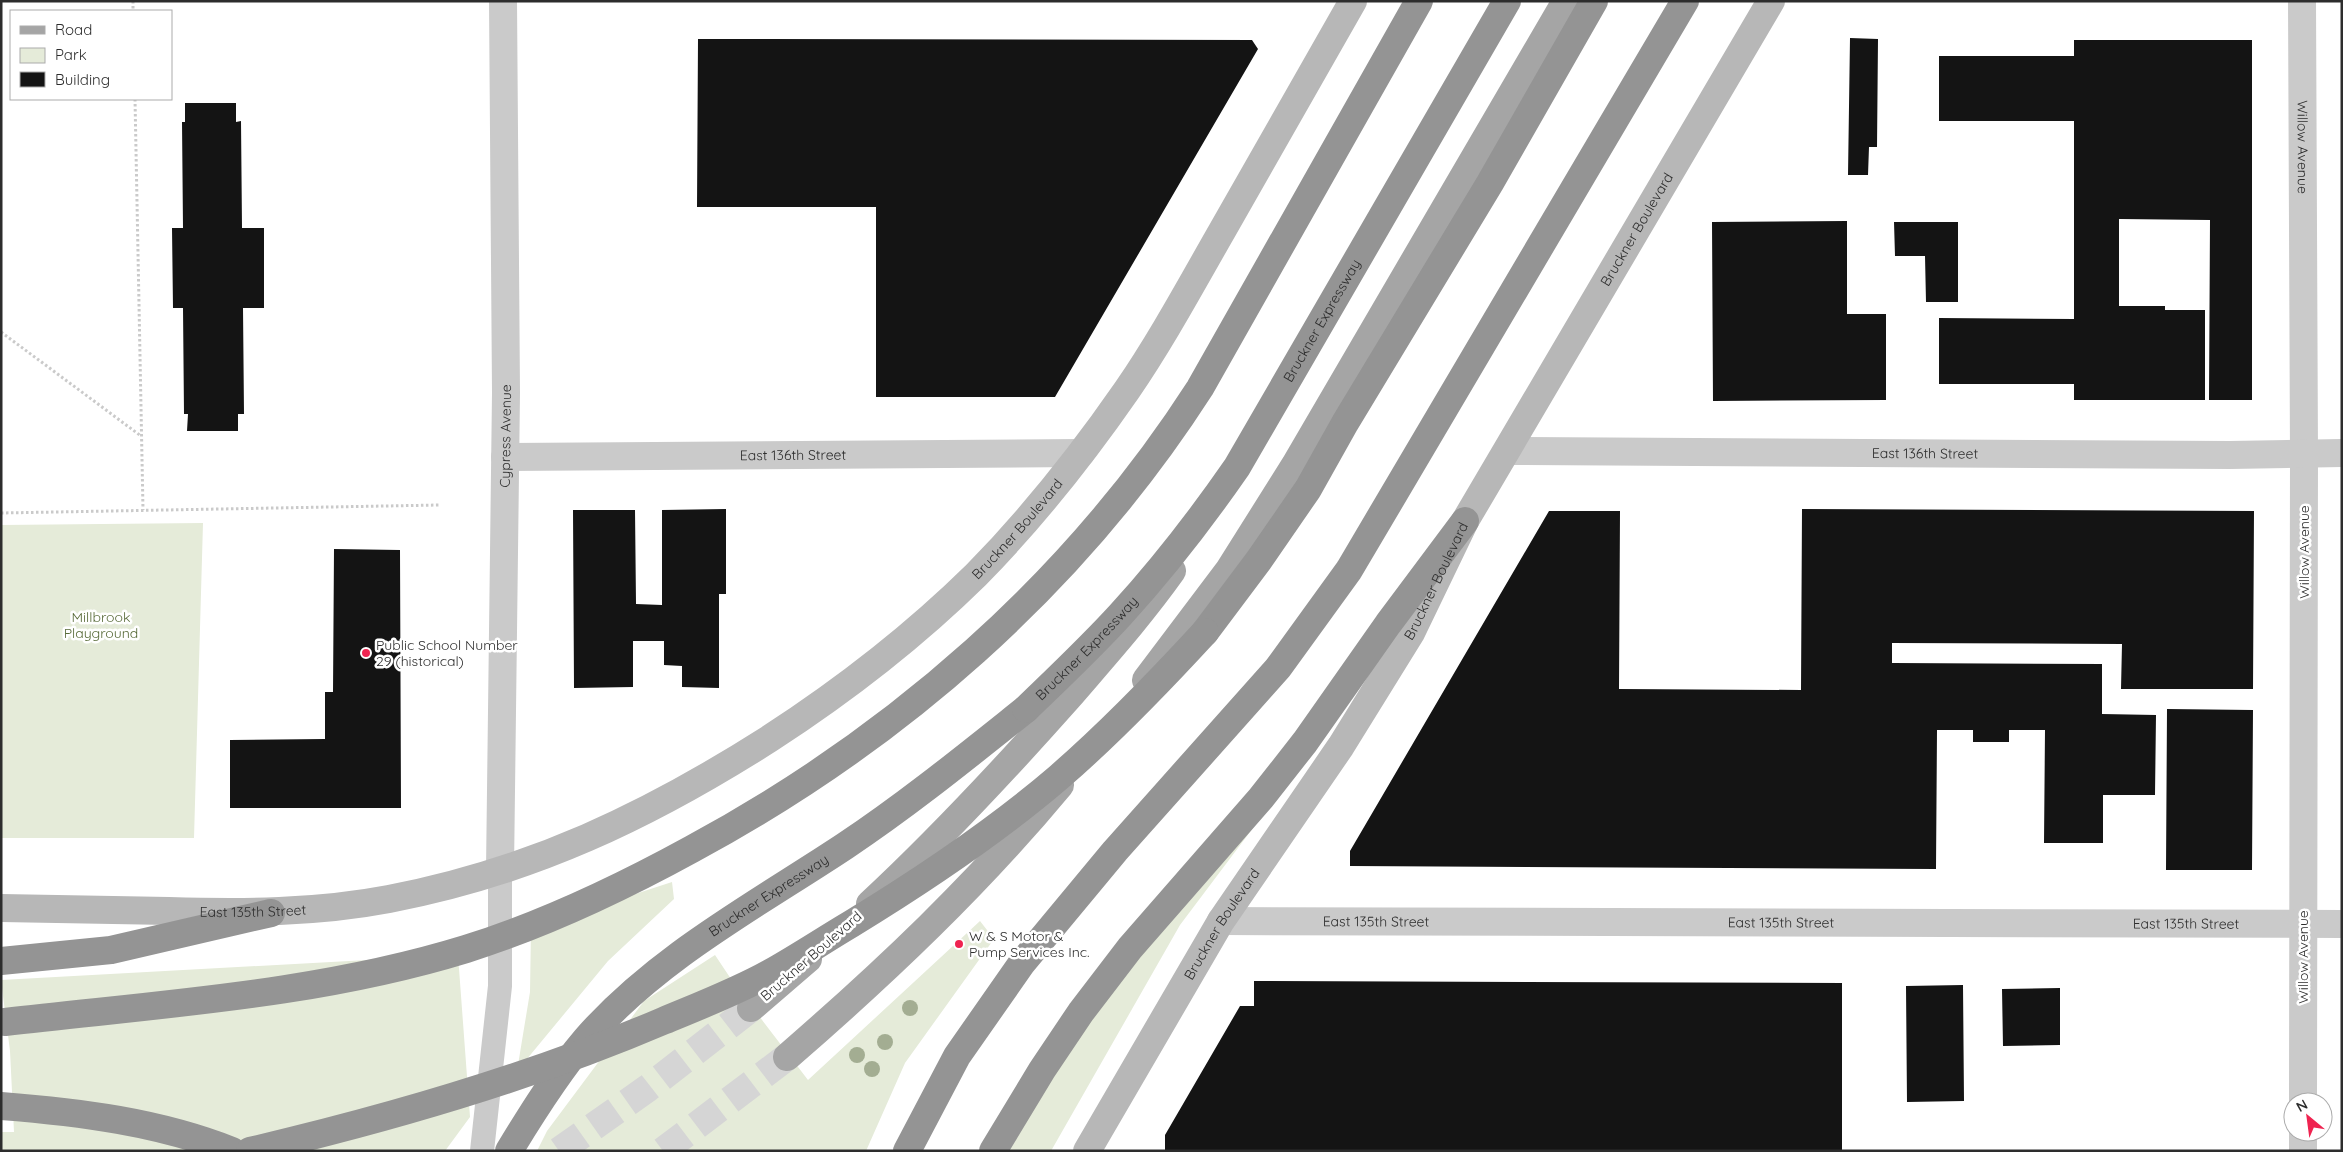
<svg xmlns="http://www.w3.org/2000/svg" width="2343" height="1152" viewBox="0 0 2343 1152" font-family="Quicksand,sans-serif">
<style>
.green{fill:#e5ebd9}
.building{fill:#141414}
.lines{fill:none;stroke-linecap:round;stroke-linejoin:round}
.primary-tunnel{stroke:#d5d5d5;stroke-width:28;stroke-dasharray:28 14;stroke-linecap:butt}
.path{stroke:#cacaca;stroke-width:3;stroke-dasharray:2.5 2.5;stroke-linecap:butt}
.lane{stroke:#cacaca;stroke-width:24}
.street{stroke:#cacaca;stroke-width:28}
.secondary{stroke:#b7b7b7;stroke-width:28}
.primary{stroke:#a5a5a5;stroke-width:28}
.highway{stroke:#949494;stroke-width:28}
.highway-bridge{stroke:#949494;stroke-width:28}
.tree{fill:#a3ad92}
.poi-dot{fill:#ef2350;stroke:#fff;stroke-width:2}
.labels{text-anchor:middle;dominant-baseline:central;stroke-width:5;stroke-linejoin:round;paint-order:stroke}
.street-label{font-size:14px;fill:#2d2d2d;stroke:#fff}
.park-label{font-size:14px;fill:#576a38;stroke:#fff}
.poi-label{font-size:14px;fill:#2d2d2d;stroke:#fff;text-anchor:start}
</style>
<rect width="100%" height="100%" fill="#fff"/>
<path class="green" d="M203 523 194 838H1V525Z
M1274 800 1180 925 1051 1151H1003L1093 1012Z
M672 882 674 899 608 961 517 1071 530 992 531 928Z
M980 921 994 939 905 1063 866 1151H537L547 1131 644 1001 715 955 733 982 808 1080Z
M458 955 470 1117 445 1151H1V1132H14L10 1051 1 980Z"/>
<path class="building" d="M1850 38 1878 39 1877 147H1869L1868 175H1848Z
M698 39 1252 40 1258 49 1055 397H876V207H697Z
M2074 40H2252V400H2209L2210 220 2119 219V306H2165V310H2205V400H2074V384H1939V318L2074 319V121H1939V56H2074Z
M185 103H236V122L241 121 242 228H264V308H243L244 414H238V431H187L188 414H184L183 308H173L172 228H183L182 122H185Z
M1847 221V314H1886V400L1713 401 1712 222Z
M1894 222H1958V302H1926L1925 256H1895Z
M726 509V594H719V688L682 687V666L664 665V641H633V687L574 688 573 510H635L636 604 662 605V510Z
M1802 509 2254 511 2253 689H2121L2122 644 1892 643V663L2102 664V714L2156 715 2155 795H2103V843H2044L2045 730H2009V742H1973V730H1937L1936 869 1350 866V851L1549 511H1620L1619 689 1801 690Z
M334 549 400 550 401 808H230V740L325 739V692H333Z
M2167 709 2253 710 2252 870H2166Z
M1254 981 1842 983V1151H1165V1135L1240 1006H1254Z
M1963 985 1964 1101 1907 1102 1906 986Z
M2060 988V1045L2003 1046 2002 989Z"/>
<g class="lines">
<path class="primary-tunnel" d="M559 1151 648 1088 751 1008
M663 1151 787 1057"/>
<path class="path" d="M133 1V11
M135 99 143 510
M1 332 141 436
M1 513 439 505"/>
<path class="lane" d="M482 1151 500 986V870"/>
<g class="street">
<path id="s1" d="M2302 1 2304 454 2303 1102"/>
<path id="s2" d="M1509 451 2230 455 2342 453"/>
<path id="s3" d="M505 457 1081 453"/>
<path id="s4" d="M500 870 506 393 503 1"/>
<path id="s5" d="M1221 921 2342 924"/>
<path d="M2303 1151V1132"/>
</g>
<g class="secondary">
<path id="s6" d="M1 908C57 909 113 910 169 911 243 913 316 913 389 899 531 872 648 816 769 739 843 691 913 637 976 575 1031 519 1082 455 1127 390 1162 339 1191 285 1222 231 1266 155 1309 78 1353 1"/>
<path id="s7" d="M1087 1151 1221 921 1341 746 1411 633 1465 521 1771 1"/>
</g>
<path class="primary" d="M1146 680 1229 570 1295 465 1566 1
M870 904C940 839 1005 769 1068 698 1104 656 1140 616 1172 571
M751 1008 808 959
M787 1057C885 972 977 885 1060 785"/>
<g class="highway">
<path d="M1205 632 1259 560 1308 489 1345 423 1490 183 1594 1"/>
<path d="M1 961 111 950 271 913"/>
<path d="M1 1106C79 1112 159 1122 232 1151"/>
<path id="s8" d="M509 1151C532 1113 557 1073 586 1039 658 957 756 905 845 846 908 804 967 756 1026 709"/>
<path d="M907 1151 957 1056 1022 963 1115 851 1278 668 1349 570 1685 1"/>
<path d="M993 1151 1042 1070 1081 1012 1130 948 1261 798 1305 742 1388 624 1465 521"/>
</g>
<g class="highway-bridge">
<path id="s9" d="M1026 709C1058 678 1091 647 1121 614 1163 568 1201 519 1237 467L1507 1"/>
<path d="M5 1022C159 1004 317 995 466 949 546 924 619 889 692 849 896 739 1074 584 1200 388L1419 1"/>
<path d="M250 1151C391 1118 530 1078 663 1021 699 1006 736 992 770 973 797 958 824 940 851 924 923 880 995 832 1059 777 1111 732 1159 682 1205 632"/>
</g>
</g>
<g class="tree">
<circle cx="910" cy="1008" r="8"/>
<circle cx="885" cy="1042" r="8"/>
<circle cx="857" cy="1055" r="8"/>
<circle cx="872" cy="1069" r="8"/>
</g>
<g class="poi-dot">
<circle cx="366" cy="653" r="5"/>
<circle cx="959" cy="944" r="5"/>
</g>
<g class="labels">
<g class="street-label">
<text stroke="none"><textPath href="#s1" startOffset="146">Willow Avenue</textPath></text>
<text stroke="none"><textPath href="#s7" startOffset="1074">Bruckner Boulevard</textPath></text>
<text stroke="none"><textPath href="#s9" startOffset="491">Bruckner Expressway</textPath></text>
<text stroke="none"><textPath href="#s4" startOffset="434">Cypress Avenue</textPath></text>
<text stroke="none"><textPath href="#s2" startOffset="416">East 136th Street</textPath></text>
<text stroke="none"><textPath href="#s3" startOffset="288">East 136th Street</textPath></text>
<text stroke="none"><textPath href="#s6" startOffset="1130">Bruckner Boulevard</textPath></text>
<text transform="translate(2304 552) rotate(-90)">Willow Avenue</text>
<text stroke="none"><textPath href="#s7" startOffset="669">Bruckner Boulevard</textPath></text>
<text stroke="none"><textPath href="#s9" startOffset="86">Bruckner Expressway</textPath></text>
<text stroke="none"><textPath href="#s8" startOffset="369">Bruckner Expressway</textPath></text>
<text stroke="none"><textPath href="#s6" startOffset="252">East 135th Street</textPath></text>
<text stroke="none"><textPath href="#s5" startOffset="155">East 135th Street</textPath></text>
<text stroke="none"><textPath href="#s5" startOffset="560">East 135th Street</textPath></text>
<text stroke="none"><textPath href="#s7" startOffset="264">Bruckner Boulevard</textPath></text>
<text stroke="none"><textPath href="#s5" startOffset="965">East 135th Street</textPath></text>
<text transform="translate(811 956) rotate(-41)">Bruckner Boulevard</text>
<text transform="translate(2303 957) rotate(-90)">Willow Avenue</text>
</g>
<g class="park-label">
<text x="101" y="617">Millbrook<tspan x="101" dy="16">Playground</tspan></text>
</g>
<g class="poi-label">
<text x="376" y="645">Public School Number<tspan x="376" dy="16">29 (historical)</tspan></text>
<text x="969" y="936">W &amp; S Motor &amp;<tspan x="969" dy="16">Pump Services Inc.</tspan></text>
</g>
</g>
<rect width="2343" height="1152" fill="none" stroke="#2d2d2d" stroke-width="5"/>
<rect x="10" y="10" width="162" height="90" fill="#ffffff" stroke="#ababab"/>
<rect x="20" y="26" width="25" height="8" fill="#a5a5a5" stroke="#ababab"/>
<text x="55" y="35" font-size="15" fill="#2d2d2d">Road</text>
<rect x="20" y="48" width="25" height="15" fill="#e5ebd9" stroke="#ababab"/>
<text x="55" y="60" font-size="15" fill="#2d2d2d">Park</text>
<rect x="20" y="72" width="25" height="15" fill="#141414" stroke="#ababab"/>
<text x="55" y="85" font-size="15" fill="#2d2d2d">Building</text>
<g transform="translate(2308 1117) rotate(331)"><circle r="24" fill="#ffffff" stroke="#ababab"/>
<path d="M0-4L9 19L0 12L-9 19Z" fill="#ef2350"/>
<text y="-8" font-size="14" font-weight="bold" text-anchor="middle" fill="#2d2d2d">N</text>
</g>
</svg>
